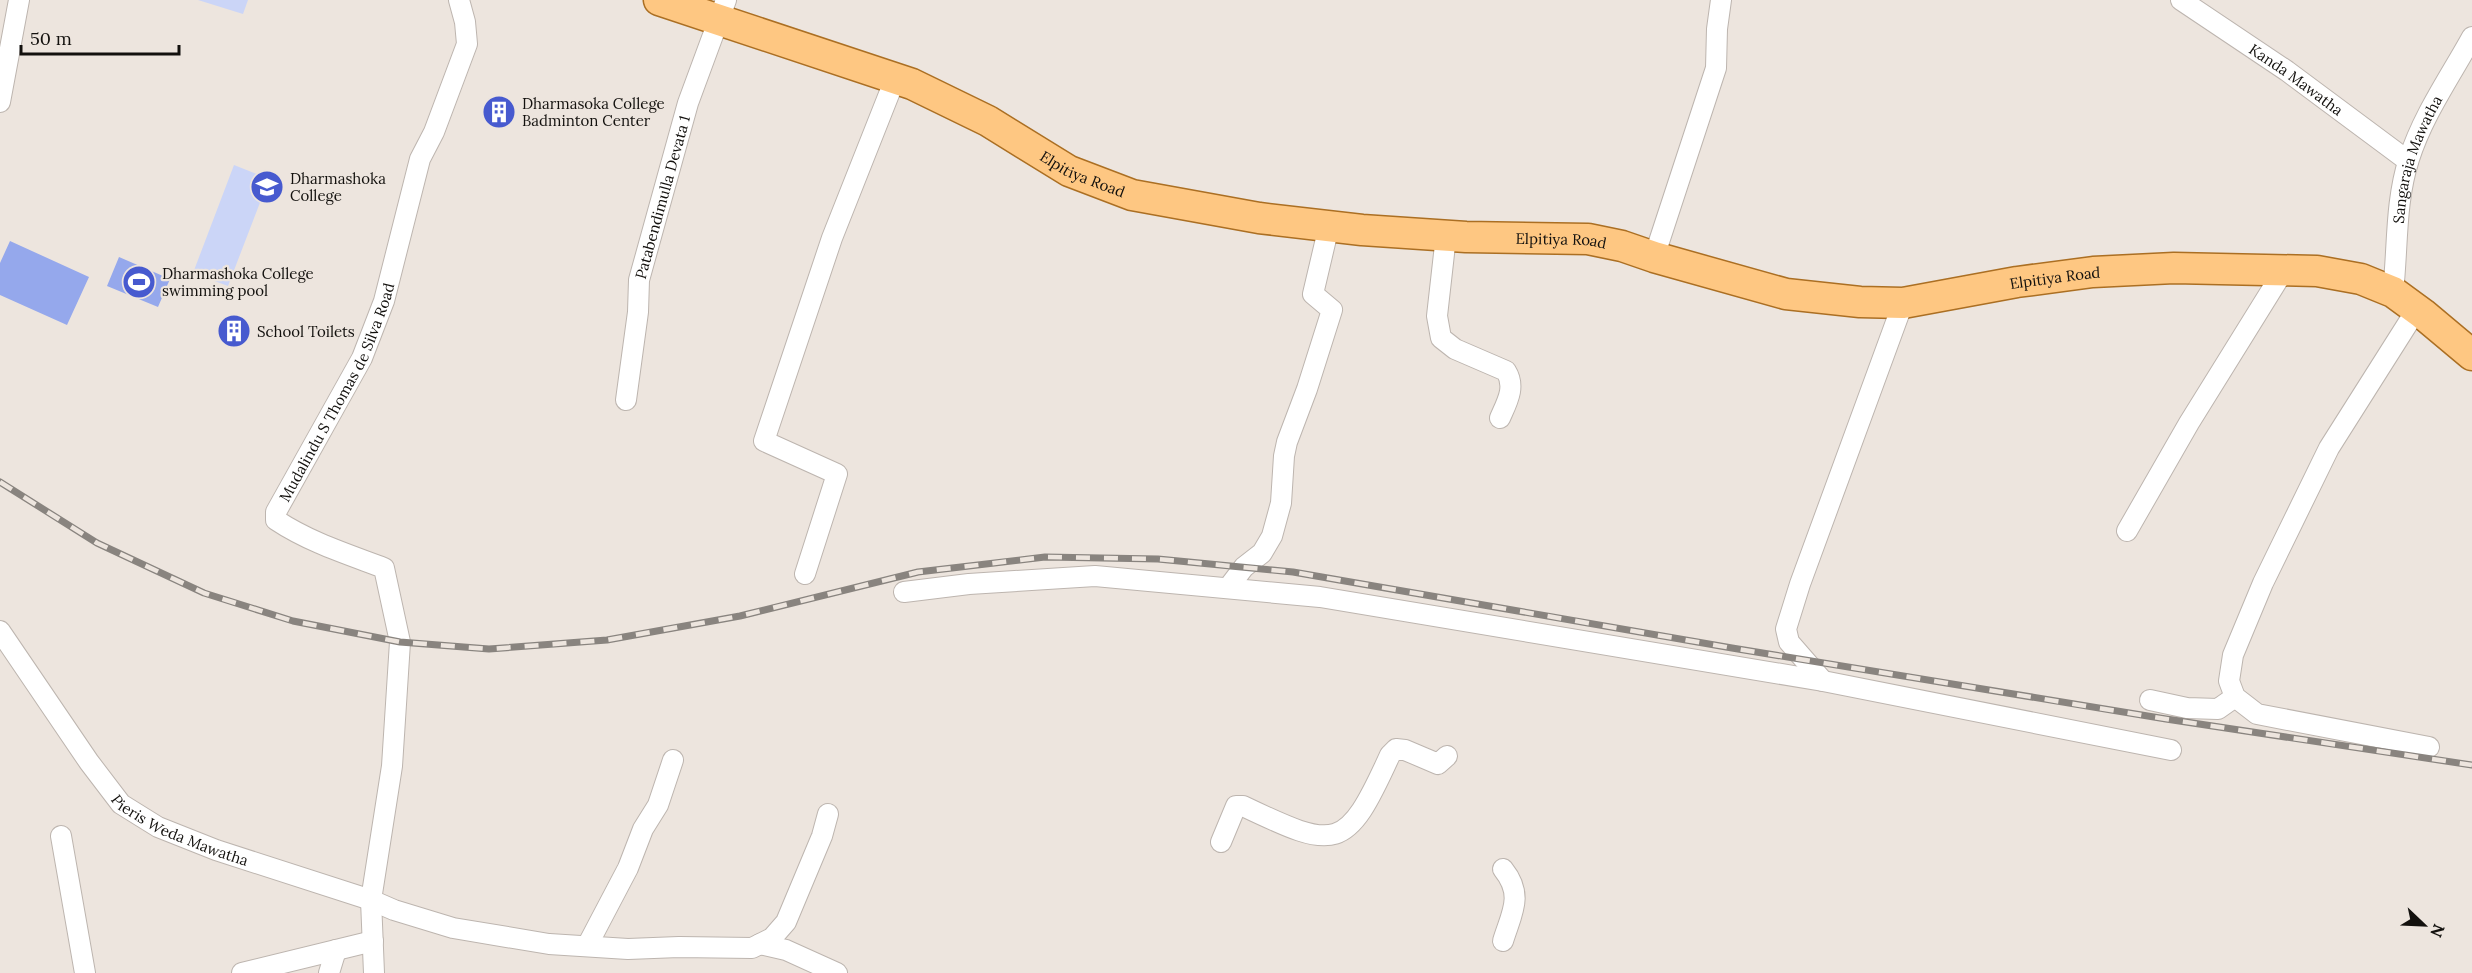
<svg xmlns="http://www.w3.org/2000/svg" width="2472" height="973" viewBox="0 0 2472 973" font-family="Lora,serif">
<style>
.green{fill:#cbd5f7}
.water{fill:#95a8ec}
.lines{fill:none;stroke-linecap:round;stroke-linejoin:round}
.street-casing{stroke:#bdb5af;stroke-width:22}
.primary-casing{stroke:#ab6f23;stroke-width:33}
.street{stroke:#fff;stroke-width:20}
.primary{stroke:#fec782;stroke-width:30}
.rail-casing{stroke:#89847f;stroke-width:7}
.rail{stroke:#ede5de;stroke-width:4.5;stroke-dasharray:14;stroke-linecap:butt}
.labels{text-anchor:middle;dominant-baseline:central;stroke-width:4.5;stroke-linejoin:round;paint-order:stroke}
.street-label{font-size:15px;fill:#13110e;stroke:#ede5de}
.poi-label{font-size:15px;fill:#13110e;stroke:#ede5de;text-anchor:start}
</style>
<rect width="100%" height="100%" fill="#ede5de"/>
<path class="green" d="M198 0H248L243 14Z
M234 165 269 179 228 286 193 273Z"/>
<path class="water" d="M10 241 89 277 67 325 0 295V263Z
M119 257 170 279 158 307 107 286Z"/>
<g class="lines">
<defs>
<g id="street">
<path id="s1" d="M2181 0 2287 71 2408 161"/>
<path d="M0 102 19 0"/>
<path d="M1446 236 1437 316 1441 338 1455 349 1506 371C1516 387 1507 402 1500 418"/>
<path d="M1654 257 1716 68 1717 29 1721 0"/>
<path id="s2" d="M2393 292C2398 248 2395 202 2409 159 2423 115 2450 77 2472 37"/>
<path d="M2417 309 2329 448 2263 583 2233 655 2229 681 2235 697 2257 714 2429 747"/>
<path id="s3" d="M626 400 638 312 639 280 688 103 726 0"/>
<path d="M2127 531 2189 423 2284 270"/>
<path d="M805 574 837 474 764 441 832 238 895 79"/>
<path d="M1228 588 1244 567 1262 553 1272 536 1281 503 1284 456 1287 442 1307 389 1332 310 1313 294 1329 226"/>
<path d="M904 592 969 584 1095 576 1320 597 1823 681 2171 750"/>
<path id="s4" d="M0 631 89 762 121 804 158 827 216 850 371 900 394 910 453 928 549 944 628 949 679 947 752 948 772 938 786 922 822 836 828 814"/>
<path d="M1823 681 1789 642 1786 629 1800 584 1903 303"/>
<path d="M2150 700 2187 708 2218 709 2235 697"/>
<path d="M61 836 85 973"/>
<path d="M1221 842 1236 806H1243C1337 851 1346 852 1390 755L1396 749 1405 750 1438 764 1447 756"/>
<path d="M1503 941C1512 912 1524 895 1503 869"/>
<path d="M760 944 786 950 837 973"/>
<path d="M587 946 628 868 643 829 658 805 673 760"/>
<path d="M242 973 373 941"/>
<path d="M329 973 336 950"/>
<path id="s5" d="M374 973 371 900 392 766 400 642 384 568C347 554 309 542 276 520V512L362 358 384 301 420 159 434 132 467 44 465 22 459 0"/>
</g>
<g id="primary">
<path id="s6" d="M659 0 912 84 988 121 1069 171 1132 195 1259 218 1362 230 1466 237 1588 239 1622 246 1654 257 1786 294 1860 302 1903 303 2017 282 2093 272 2174 268 2317 271 2361 279 2393 292 2423 314 2472 355"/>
</g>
</defs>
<use href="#street" class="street-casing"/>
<use href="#primary" class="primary-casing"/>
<use href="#street" class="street"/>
<use href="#primary" class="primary"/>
<defs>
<path id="rail" d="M0 482 97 543 204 593 293 621 400 642 489 649 607 640 740 616 918 572 1045 557 1158 559 1293 572 1732 648 2166 719 2472 765"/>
</defs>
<use href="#rail" class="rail-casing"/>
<use href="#rail" class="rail"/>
</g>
<defs>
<symbol id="building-disc" viewBox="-11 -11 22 22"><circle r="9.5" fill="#475acf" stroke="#ede5de"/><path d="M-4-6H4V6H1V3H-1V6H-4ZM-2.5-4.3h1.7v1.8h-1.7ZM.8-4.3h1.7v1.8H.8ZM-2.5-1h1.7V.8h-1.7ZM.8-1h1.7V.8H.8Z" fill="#fff"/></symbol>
<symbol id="university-disc" viewBox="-11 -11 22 22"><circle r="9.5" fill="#475acf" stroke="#ede5de"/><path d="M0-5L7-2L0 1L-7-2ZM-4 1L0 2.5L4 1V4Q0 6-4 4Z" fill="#fff"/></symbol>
<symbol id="stadium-disc" viewBox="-11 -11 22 22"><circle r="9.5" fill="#475acf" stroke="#ede5de"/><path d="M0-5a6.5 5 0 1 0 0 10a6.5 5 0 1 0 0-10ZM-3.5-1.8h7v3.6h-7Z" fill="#fff"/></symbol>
</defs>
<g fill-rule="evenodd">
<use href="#building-disc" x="480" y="93" width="38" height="38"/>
<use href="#university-disc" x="248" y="168" width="38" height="38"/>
<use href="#stadium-disc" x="120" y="263" width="38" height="38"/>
<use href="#building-disc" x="215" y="312" width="38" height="38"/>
</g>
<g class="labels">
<g class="street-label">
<text stroke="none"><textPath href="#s1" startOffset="140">Kanda Mawatha</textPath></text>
<text stroke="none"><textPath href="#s2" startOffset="136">Sangaraja Mawatha</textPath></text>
<text stroke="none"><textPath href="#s6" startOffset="460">Elpitiya Road</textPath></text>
<text stroke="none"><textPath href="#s3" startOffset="207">Patabendimulla Devata 1</textPath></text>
<text stroke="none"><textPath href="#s6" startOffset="946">Elpitiya Road</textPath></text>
<text stroke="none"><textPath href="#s6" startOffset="1450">Elpitiya Road</textPath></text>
<text stroke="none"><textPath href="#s5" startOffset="670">Mudalindu S Thomas de Silva Road</textPath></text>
<text stroke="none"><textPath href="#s4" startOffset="276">Pieris Weda Mawatha</textPath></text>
</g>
<g class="poi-label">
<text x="522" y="103">Dharmasoka College<tspan x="522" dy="17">Badminton Center</tspan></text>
<text x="290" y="178">Dharmashoka<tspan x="290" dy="17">College</tspan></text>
<text x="162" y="273">Dharmashoka College<tspan x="162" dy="17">swimming pool</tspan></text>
<text x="257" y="331">School Toilets</text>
</g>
</g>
<g transform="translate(2424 925) rotate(113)" stroke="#ede5de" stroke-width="4.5" paint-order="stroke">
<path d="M0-4.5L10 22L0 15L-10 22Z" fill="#13110e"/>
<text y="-9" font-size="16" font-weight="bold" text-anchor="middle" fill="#13110e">N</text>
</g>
<path d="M21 45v9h158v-9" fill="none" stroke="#13110e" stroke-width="3"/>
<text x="30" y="45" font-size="18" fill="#13110e" stroke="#ede5de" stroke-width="4.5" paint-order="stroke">50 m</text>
</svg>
